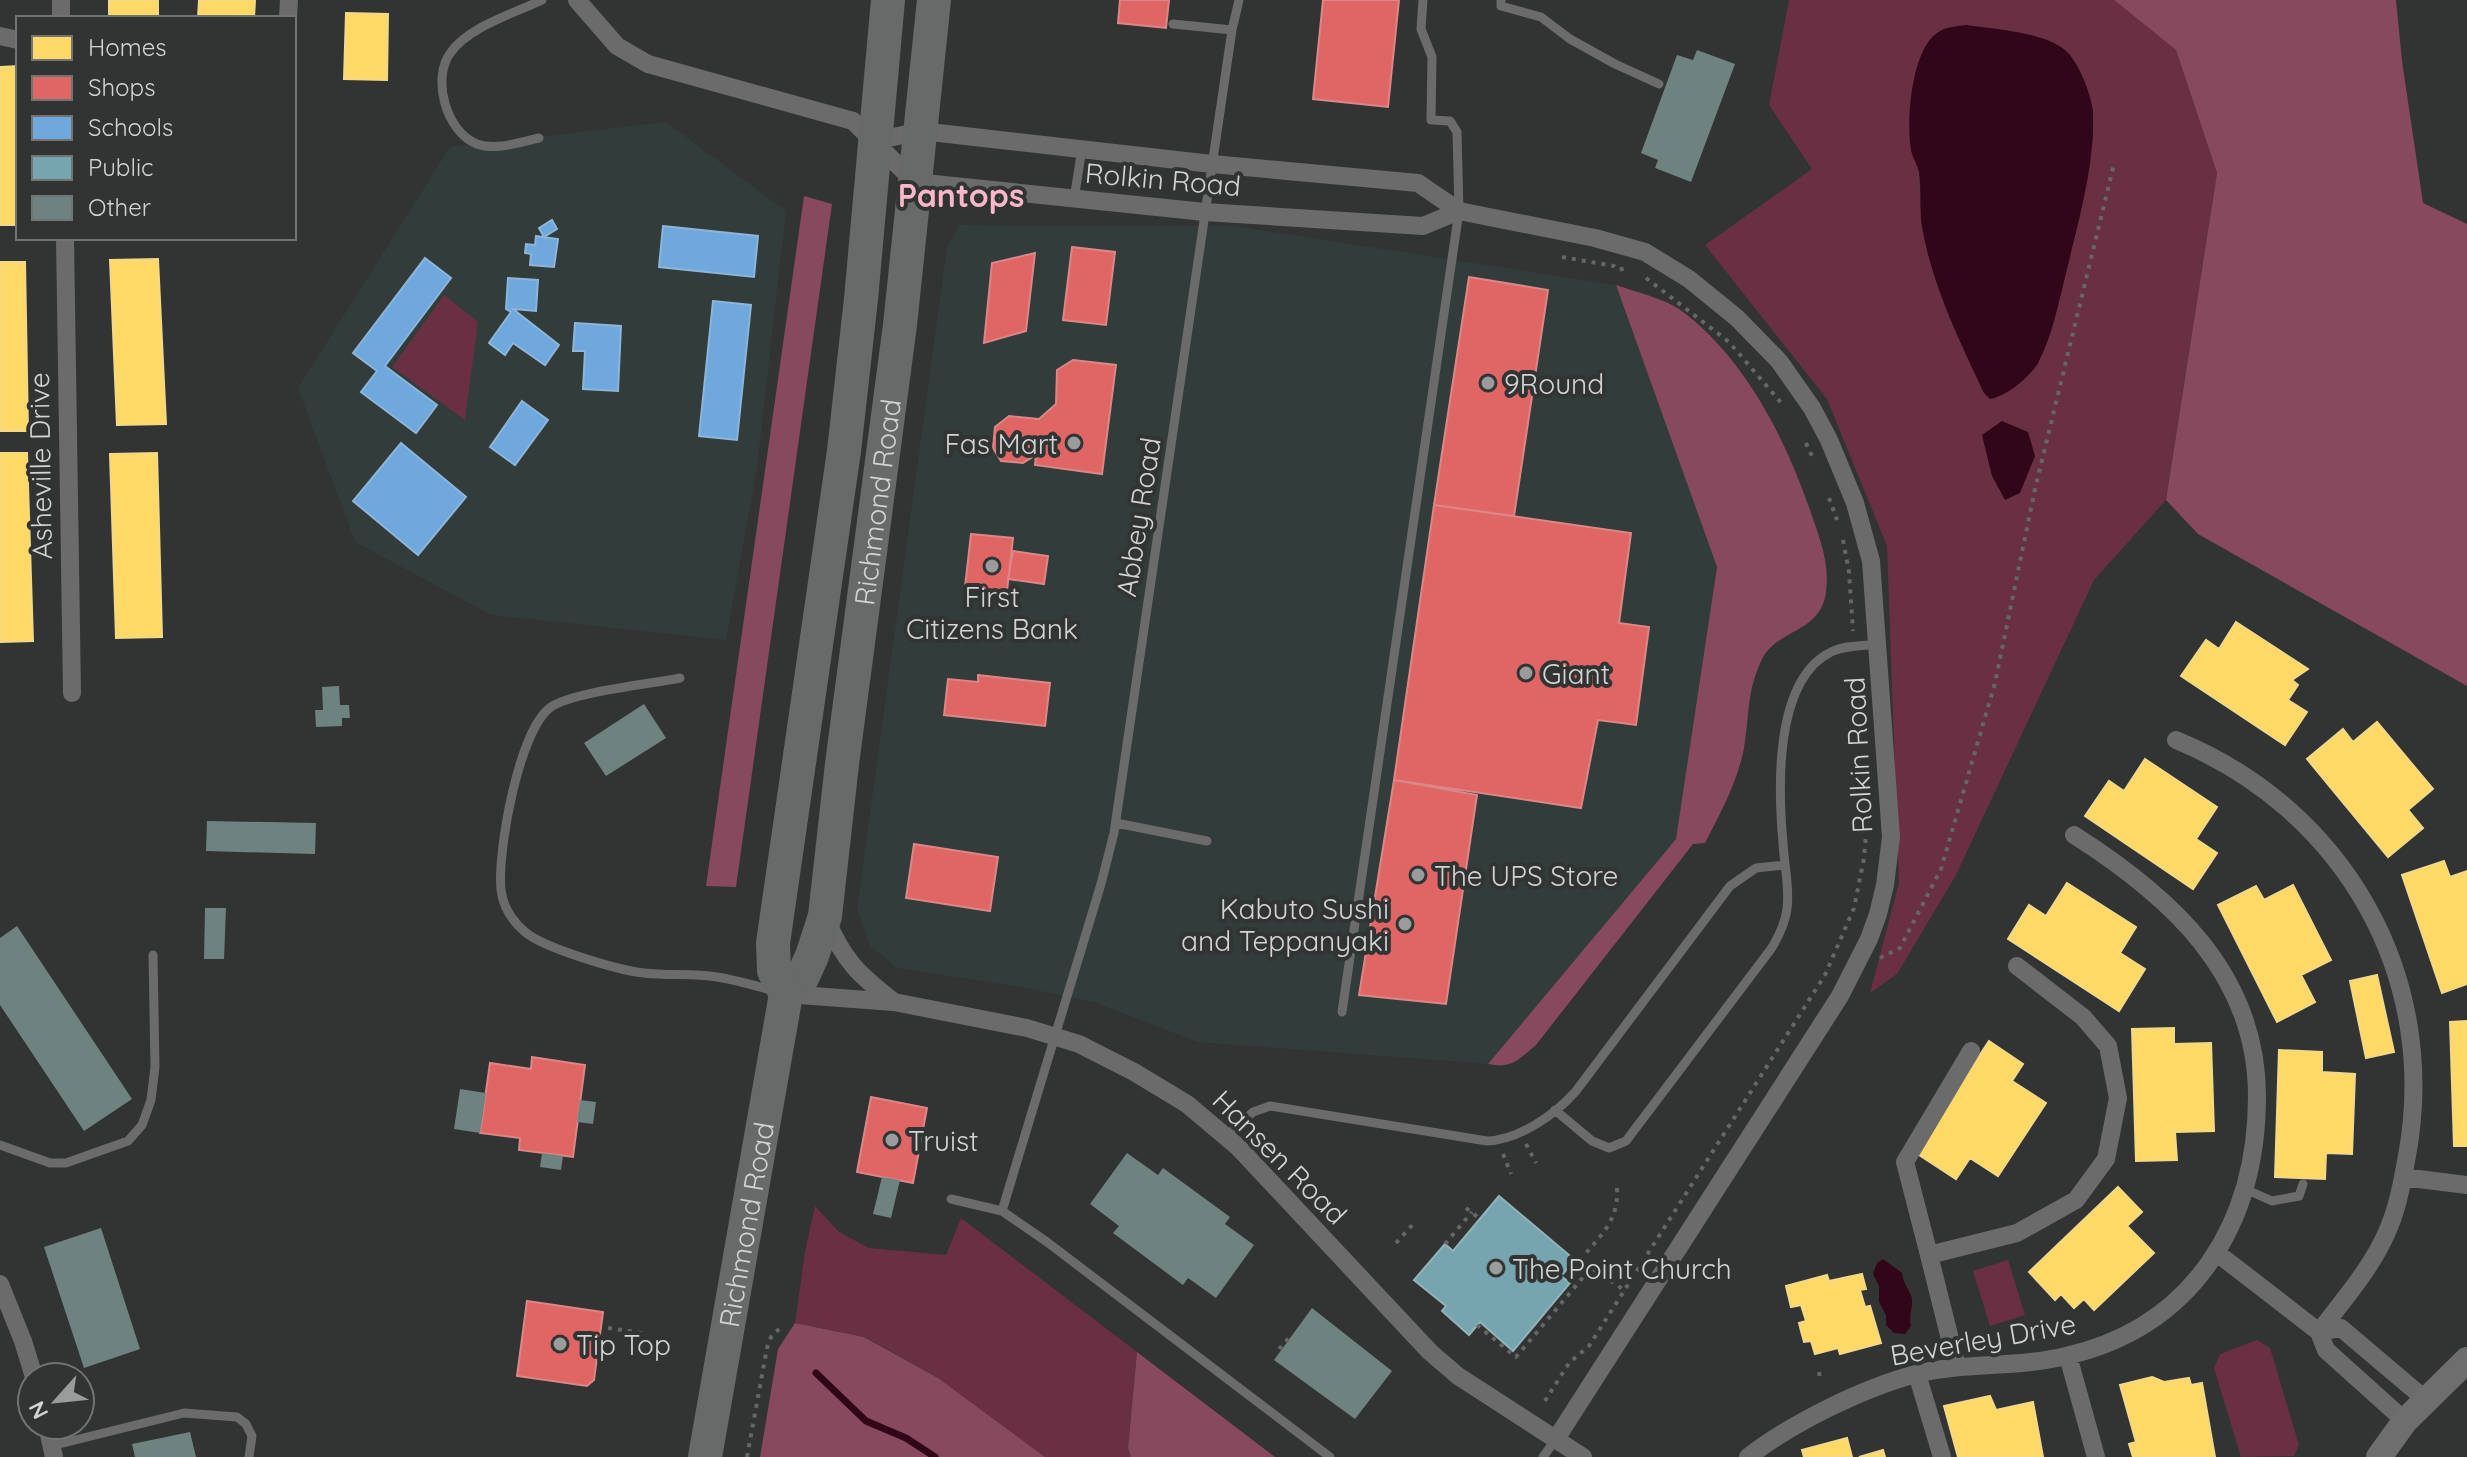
<svg xmlns="http://www.w3.org/2000/svg" width="2467" height="1457" viewBox="0 0 2467 1457" font-family="Quicksand,sans-serif">
<style>
.built{fill:#323c3a}
.green{fill:#693043;fill-rule:evenodd}
.forest{fill:#87495d}
.water{fill:#310618}
.homes{fill:#ffd966;stroke:#f2d887;stroke-width:2}
.shops{fill:#e06666;stroke:#dc8787;stroke-width:2}
.schools{fill:#6fa8dc;stroke:#8db5da;stroke-width:2}
.public{fill:#76a5af;stroke:#92b3ba;stroke-width:2}
.lines{fill:none;stroke-linecap:round;stroke-linejoin:round}
.stream{stroke:#310618;stroke-width:7}
.building{fill:#6e8380}
.path{stroke:#666;stroke-width:4;stroke-dasharray:4 6;stroke-linecap:butt}
.lane{stroke:#6b6b6b;stroke-width:9}
.street{stroke:#6b6b6b;stroke-width:18}
.secondary{stroke:#6e6e6e;stroke-width:26}
.highway{stroke:#686969;stroke-width:34}
.poi-dot{fill:#9a9c9c;stroke:#313433;stroke-width:3}
.labels{text-anchor:middle;dominant-baseline:central;stroke-width:8;stroke-linejoin:round;paint-order:stroke}
.street-label{font-size:28px;fill:#d2d4d4;stroke:#313433}
.poi-label{font-size:28px;fill:#d2d4d4;stroke:#313433;text-anchor:start}
.quarter-label{font-size:32px;font-weight:bold;fill:#f9b7c9;stroke:#313433}
</style>
<rect width="100%" height="100%" fill="#323333"/>
<path class="built" d="M666 122 786 211 757 468 726 640 491 615 355 542 298 388 450 147Z
M959 225 1235 226 1616 285 1717 567 1676 839 1488 1064 1197 1042 1097 1003 1021 987 897 968 870 946 857 909 947 247Z"/>
<path class="green" d="M1789 0H2114L2176 50 2217 173 2166 500 2094 580 1956 875 1897 974 1870 993 1899 883 1887 546 1827 399 1705 245 1812 169 1769 105ZM1966 25 2048 40 2093 108V139L2078 222 2060 297 2037 366 1984 393 1946 309 1922 227 1919 171 1912 153 1910 126 1913 87Z
M444 295 478 322 465 420 392 367Z
M815 1206 839 1232 869 1248 946 1255 961 1218 1137 1352 1128 1448 1131 1457H1045L938 1378 865 1337 795 1323 805 1252Z
M2008 1260 2025 1315 1990 1326 1973 1271Z
M2257 1340 2270 1348 2299 1445 2294 1456 2241 1457 2214 1368 2220 1354Z"/>
<path class="forest" d="M2114 0H2396L2402 61 2423 203 2467 224V686L2198 534 2166 500 2217 173 2176 50Z
M804 196 832 204 736 887 706 886Z
M1616 285C1636 292 1662 298 1679 309 1743 355 1785 437 1810 510 1819 537 1830 562 1826 592 1821 633 1777 629 1762 659 1746 693 1750 714 1744 748 1738 781 1720 814 1705 843L1693 844 1536 1045C1518 1060 1512 1069 1488 1064L1676 839 1717 567Z
M795 1323 864 1337 938 1378 1045 1457H760L778 1349Z
M1137 1352 1275 1457H1131L1128 1448Z"/>
<path class="water" d="M1966 25C1994 29 2045 32 2066 51 2078 61 2092 96 2093 112 2095 164 2079 219 2067 269 2059 300 2053 335 2038 363 2030 377 2006 397 1990 399L1984 393C1959 340 1932 285 1922 227 1919 209 1922 189 1919 172 1918 166 1914 160 1912 154 1905 127 1911 50 1937 33 1945 27 1957 26 1966 25Z
M2002 421 2028 432 2035 456 2020 493 2005 500 1992 476 1982 435Z
M1883 1259 1902 1273C1903 1285 1911 1291 1912 1299 1913 1309 1908 1316 1911 1326L1905 1334 1894 1333 1886 1325V1315L1879 1302V1286L1873 1274 1877 1263Z"/>
<path class="homes" d="M109 0H158V18H109Z
M199 0H255L254 18H198Z
M346 13 388 14 387 80 344 79Z
M18 66V225H0V67Z
M158 259 166 424 117 425 110 260Z
M0 262H25L28 431H0Z
M0 453H27L33 641 0 642Z
M157 453 162 637 116 638 110 454Z
M2236 622 2308 669 2292 680 2298 685 2288 700 2307 712 2285 745 2181 676 2206 640 2219 649Z
M2377 722 2433 789 2408 810 2423 828 2388 857 2307 759 2343 729 2353 742Z
M2145 759 2217 807 2196 839 2217 853 2193 889 2085 816 2109 781 2124 791Z
M2444 861 2450 877 2467 871V984L2442 993 2402 875Z
M2067 883 2136 927 2120 953 2145 969 2119 1011 2008 939 2029 905 2046 916Z
M2293 885 2331 960 2301 975 2315 1002 2277 1022 2218 905 2256 886 2264 900Z
M2377 975 2394 1052 2366 1058 2350 981Z
M2467 1021V1146H2454L2450 1022Z
M2174 1028V1044L2211 1043 2214 1131 2175 1132 2177 1160 2136 1161 2132 1029Z
M1989 1041 2023 1064 2012 1081 2046 1103 1998 1176 1970 1158 1956 1179 1916 1153Z
M2279 1050 2322 1052V1072L2355 1074 2352 1154 2326 1153 2325 1179 2275 1177Z
M2118 1187 2142 1212 2127 1226 2154 1253 2094 1310 2084 1299 2074 1308 2061 1294 2055 1300 2029 1272Z
M1862 1274 1866 1289 1860 1290 1865 1307 1870 1306 1881 1343 1840 1354 1838 1348 1815 1354 1811 1341 1804 1342 1801 1331 1799 1323 1806 1321 1801 1305 1791 1307 1786 1286 1827 1275 1829 1281Z
M2152 1377 2164 1382 2189 1378 2191 1385 2202 1383 2215 1457H2133L2129 1444 2136 1442 2120 1385Z
M1990 1396 1996 1410 2033 1402 2043 1457H1958L1944 1406Z
M1847 1438 1852 1457H1804L1802 1450Z
M1883 1450 1885 1457H1859Z"/>
<path class="shops" d="M1120 0H1169L1166 28 1118 23Z
M1323 0H1399L1388 107 1313 99Z
M1072 247 1115 252 1106 325 1063 320Z
M1035 253 1026 331 984 343 992 263Z
M1469 277 1548 290 1514 516 1434 505Z
M1073 360 1116 365 1102 474 1035 465 1036 455 1023 463 1001 461 993 448 995 427 1009 416 1039 419 1056 404 1057 370Z
M1434 505 1631 533 1619 623 1649 627 1636 725 1598 720 1581 808 1394 780Z
M971 534 1013 538 1007 591 965 587Z
M1013 551 1048 556 1044 584 1008 579Z
M978 675 1050 683 1045 726 944 715 948 679 978 682Z
M1394 780 1477 795 1446 1004 1359 995Z
M914 844 998 857 990 911 906 898Z
M532 1057 585 1065 573 1157 519 1150 520 1138 480 1133 490 1063 531 1069Z
M871 1097 927 1108 913 1183 857 1172Z
M527 1301 603 1312 594 1380 587 1386 517 1376Z"/>
<path class="schools" d="M552 220 557 229 544 237 539 228Z
M663 226 758 236 754 277 659 267Z
M536 236 558 239 554 267 530 265 531 254 525 253 526 244 535 245Z
M425 258 451 278 385 366 437 405 416 433 361 392 377 371 353 353Z
M508 278 538 280 536 311 513 309 559 345 545 365 513 343 505 355 489 343 511 312 506 309Z
M713 301 751 305 737 440 699 436Z
M575 323 621 326 618 391 583 389 585 351H573Z
M522 401 548 420 515 465 490 447Z
M401 443 466 497 418 555 353 501Z"/>
<path class="public" d="M1499 1196 1575 1260 1561 1276 1570 1283 1513 1351 1480 1322 1469 1335 1442 1311 1446 1306 1414 1280 1445 1244 1453 1251Z"/>
<g class="lines">
<path class="stream" d="M816 1373 866 1421 906 1438 935 1457"/>
</g>
<path class="building" d="M1697 50 1735 64 1691 182 1655 168 1658 160 1641 153 1677 55 1693 60Z
M339 686 340 705H349L350 718H342V726L316 727 315 710H323L322 687Z
M644 704 666 738 606 776 584 743Z
M207 821 316 823 315 854 206 851Z
M205 908H226L224 959H204Z
M17 926 132 1099 84 1131 0 1005V938Z
M460 1089 486 1093 480 1133 454 1129Z
M580 1100 596 1102 593 1124 577 1122Z
M542 1153 563 1156 561 1170 540 1167Z
M1127 1153 1158 1175 1163 1168 1230 1217 1225 1224 1254 1245 1216 1298 1188 1278 1183 1285 1113 1233 1119 1226 1090 1204Z
M882 1177 900 1180 891 1218 873 1214Z
M101 1228 140 1349 84 1368 44 1247Z
M1312 1308 1392 1371 1355 1419 1274 1360Z
M190 1432 196 1457H135L132 1444Z"/>
<g class="lines">
<path class="path" d="M1562 257 1614 266 1619 270 1625 268
M1646 278 1729 342 1783 405
M1806 443 1814 461
M1829 498 1837 520
M1843 540 1849 572 1853 631
M1880 958 1900 948 1941 869 1995 683 2035 489 2114 164
M1526 1144 1536 1163
M1503 1154 1511 1174
M1617 1188C1619 1221 1600 1236 1580 1260L1624 1290
M1466 1208 1480 1219
M1396 1243 1416 1221
M1445 1244 1472 1212
M1477 1325 1516 1357 1590 1269
M608 1328 642 1333
M1279 1349 1289 1338
M1819 1372 1820 1379
M1545 1401 1569 1363 1589 1346 1825 975 1854 908 1864 858 1868 811
M747 1457 767 1348 771 1337 782 1326"/>
<path class="lane" d="M1501 0V6L1541 17 1570 39 1615 64 1659 84
M1173 24 1232 30
M539 138C520 142 496 151 477 144 446 132 431 78 451 52 470 26 513 14 542 0
M1074 199 1082 149
M680 678C650 684 573 692 551 707 519 729 497 852 501 890 503 906 512 921 525 932 544 948 617 970 644 973 668 976 693 973 717 977 736 980 756 986 775 991
M1116 823 1207 841
M1342 1012 1459 211 1457 132 1450 121 1431 120 1432 57 1421 29 1423 0
M1555 1110 1592 1141 1609 1148 1626 1141 1771 949C1779 936 1785 924 1787 909 1790 888 1784 864 1783 843 1778 788 1774 680 1831 652 1845 645 1864 646 1879 644
M1226 1137 1253 1112 1270 1106 1487 1141C1519 1140 1556 1114 1576 1091L1730 886 1756 868 1785 865
M0 1145 50 1163H66L128 1141 142 1125 151 1100 155 1067 153 955
M2245 1189 2272 1201 2299 1196 2303 1184
M951 1199 1002 1211 1047 1242 1330 1457
M1002 1211 1101 884 1114 833 1232 30 1239 0
M51 1446 184 1413 237 1417 246 1424 252 1436 249 1457
M1543 1457 1556 1439"/>
<path class="street" d="M577 0 617 46 648 64 853 121 915 182 1205 212 1423 226 1459 211
M61 18V0
M288 18 289 0
M0 36 18 40
M875 141 921 131 1212 164 1418 183 1459 211 1595 238 1645 252 1689 279 1737 318 1779 361 1812 408 1829 440 1855 503 1871 561 1891 837 1885 885 1878 914 1869 939 1840 996 1556 1439
M65 238 72 693
M2176 740C2344 809 2440 976 2407 1156 2402 1182 2398 1208 2387 1232 2371 1269 2343 1300 2319 1332
M826 919C844 961 859 975 894 1002
M786 994 894 1002 1027 1028 1079 1044 1134 1072 1187 1104 1238 1147 1430 1352 1458 1376 1583 1457
M2403 1177 2467 1185
M2217 1253 2319 1332 2326 1350 2405 1421
M1929 1255 1905 1162 1971 1051
M0 1284 23 1341 34 1377
M2319 1332 2341 1328 2426 1400
M2068 1356 2096 1457
M1957 1367 1929 1255 2017 1233 2076 1200 2106 1159 2118 1098 2108 1046 2083 1017 2017 966
M1917 1374 1942 1457
M47 1425 54 1457
M1748 1457C1792 1423 1863 1388 1916 1374 1965 1362 2017 1368 2066 1356 2194 1327 2257 1222 2257 1096 2257 974 2170 896 2074 835"/>
<path class="secondary" d="M2379 1457 2405 1421 2467 1360"/>
<g class="highway">
<path id="s1" d="M786 994 802 978 812 956 825 916 842 764 900 325 934 0"/>
<path id="s2" d="M705 1457 786 994 774 971 773 943 844 451 861 299 888 0"/>
</g>
</g>
<g class="poi-dot">
<circle cx="1488" cy="383" r="8"/>
<circle cx="1074" cy="443" r="8"/>
<circle cx="992" cy="566" r="8"/>
<circle cx="1526" cy="673" r="8"/>
<circle cx="1418" cy="875" r="8"/>
<circle cx="1405" cy="924" r="8"/>
<circle cx="892" cy="1140" r="8"/>
<circle cx="1496" cy="1268" r="8"/>
<circle cx="560" cy="1344" r="8"/>
</g>
<g class="labels">
<g class="street-label">
<text transform="translate(1163 179) rotate(5)">Rolkin Road</text>
<text transform="translate(40 466) rotate(-91)">Asheville Drive</text>
<text stroke="none"><textPath href="#s1" startOffset="506">Richmond Road</textPath></text>
<text transform="translate(1138 517) rotate(-81)">Abbey Road</text>
<text transform="translate(1858 755) rotate(-93)">Rolkin Road</text>
<text transform="translate(1280 1157) rotate(45)">Hansen Road</text>
<text stroke="none"><textPath href="#s2" startOffset="236">Richmond Road</textPath></text>
<text transform="translate(1983 1339) rotate(-10)">Beverley Drive</text>
</g>
<g class="poi-label">
<text x="1504" y="383">9Round</text>
<text x="1058" y="443" text-anchor="end">Fas Mart</text>
<text x="992" y="596" text-anchor="middle">First<tspan x="992" dy="32">Citizens Bank</tspan></text>
<text x="1542" y="673">Giant</text>
<text x="1434" y="875">The UPS Store</text>
<text x="1389" y="908" text-anchor="end">Kabuto Sushi<tspan x="1389" dy="32">and Teppanyaki</tspan></text>
<text x="908" y="1140">Truist</text>
<text x="1512" y="1268">The Point Church</text>
<text x="576" y="1344">Tip Top</text>
</g>
<g class="quarter-label">
<text x="961" y="195">Pantops</text>
</g>
</g>
<rect x="16" y="16" width="280" height="224" fill="#313433" stroke="#717473" stroke-width="2"/>
<rect x="32" y="36" width="40" height="24" fill="#ffd966" stroke="#717473" stroke-width="2"/>
<text x="88" y="56" font-size="24" fill="#d2d4d4">Homes</text>
<rect x="32" y="76" width="40" height="24" fill="#e06666" stroke="#717473" stroke-width="2"/>
<text x="88" y="96" font-size="24" fill="#d2d4d4">Shops</text>
<rect x="32" y="116" width="40" height="24" fill="#6fa8dc" stroke="#717473" stroke-width="2"/>
<text x="88" y="136" font-size="24" fill="#d2d4d4">Schools</text>
<rect x="32" y="156" width="40" height="24" fill="#76a5af" stroke="#717473" stroke-width="2"/>
<text x="88" y="176" font-size="24" fill="#d2d4d4">Public</text>
<rect x="32" y="196" width="40" height="24" fill="#6e8380" stroke="#717473" stroke-width="2"/>
<text x="88" y="216" font-size="24" fill="#d2d4d4">Other</text>
<g transform="translate(56 1401) rotate(243)"><circle r="38" fill="#313433" stroke="#717473" stroke-width="2"/>
<path d="M0-6L14 30L0 20L-14 30Z" fill="#9a9c9c"/>
<text y="-12" font-size="22" font-weight="bold" text-anchor="middle" fill="#d2d4d4">N</text>
</g>
</svg>
